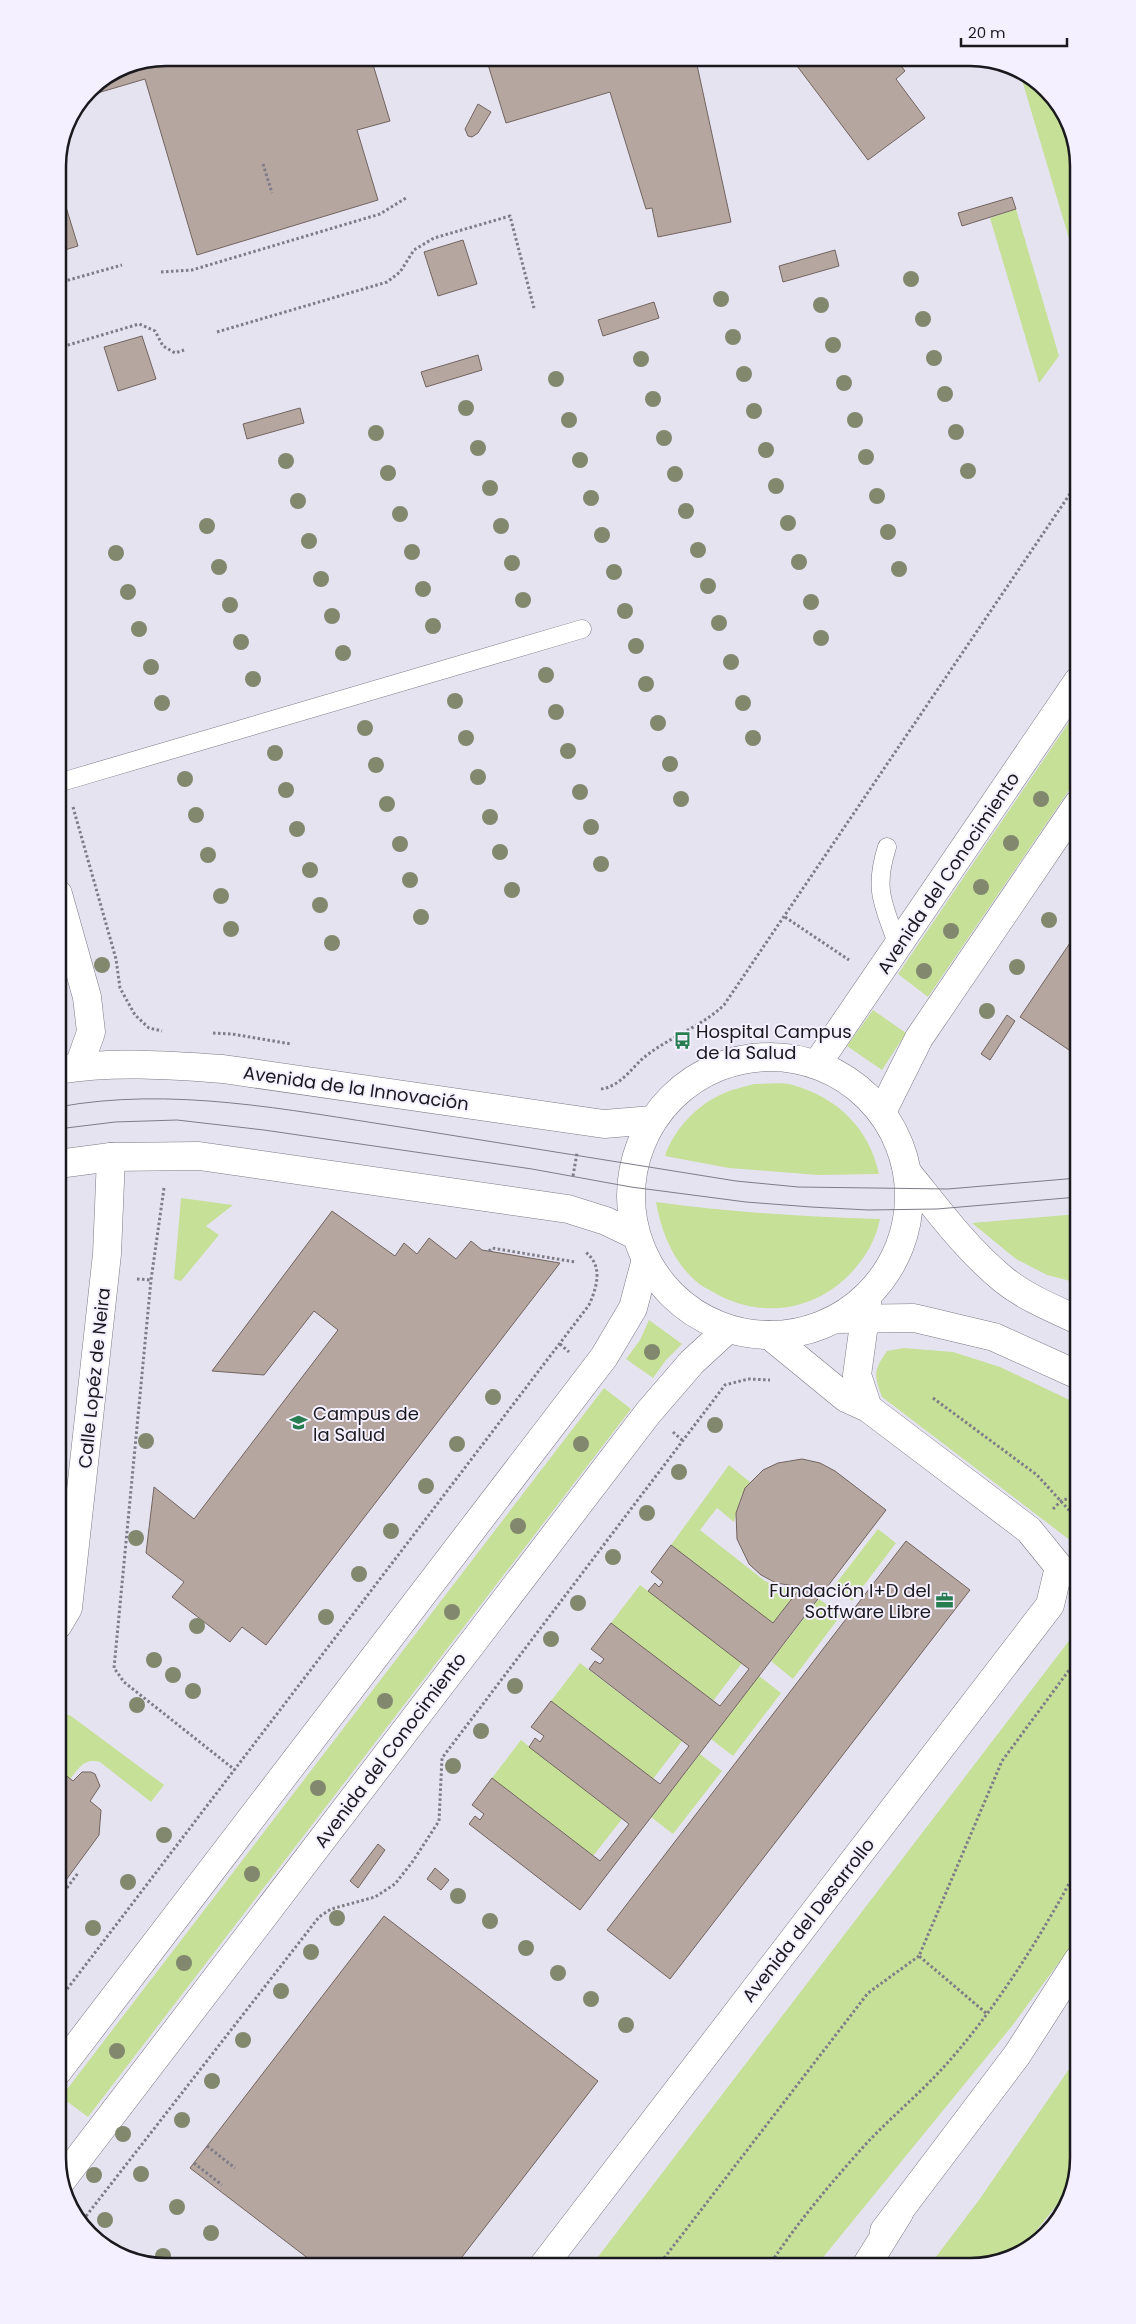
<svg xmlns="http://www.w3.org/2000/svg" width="1136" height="2324" viewBox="0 0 1136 2324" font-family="Poppins,sans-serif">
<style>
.green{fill:#c6e098}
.building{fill:#b5a6a0;stroke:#72645f}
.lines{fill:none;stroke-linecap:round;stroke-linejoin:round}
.lane-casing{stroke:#7c7986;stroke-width:19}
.street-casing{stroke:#7c7986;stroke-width:29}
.secondary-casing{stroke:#7c7986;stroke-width:29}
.primary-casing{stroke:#7c7986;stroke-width:29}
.highway-casing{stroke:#7c7986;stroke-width:29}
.path{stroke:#7e7c86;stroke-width:3;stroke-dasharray:2.5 2.5;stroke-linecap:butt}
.lane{stroke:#fff;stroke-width:18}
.street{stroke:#fff;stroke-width:28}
.secondary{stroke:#fff;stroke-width:28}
.primary{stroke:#fff;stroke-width:28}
.highway{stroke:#fff;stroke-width:28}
.tram{stroke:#7e7c86;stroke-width:1}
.tree{fill:#81886e}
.labels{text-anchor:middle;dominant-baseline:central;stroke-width:4;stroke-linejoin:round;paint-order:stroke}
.street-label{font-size:18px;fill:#1a191e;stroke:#f4f0ff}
.poi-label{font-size:18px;fill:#1a191e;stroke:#f4f0ff;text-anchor:start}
.rim{fill:none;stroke:#1a191e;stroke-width:2.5}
</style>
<rect width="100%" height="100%" fill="#e6e3f1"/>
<path class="green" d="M1024 76 1036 80 1070 125 1078 167V269L1022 80Z
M1016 209 1059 356 1039 383 990 218Z
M1078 709V777L928 997 898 974Z
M873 1010 906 1033 882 1070 847 1046Z
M754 1084C766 1084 781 1082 793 1085 838 1098 869 1128 879 1174L818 1175 729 1168 665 1156C673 1131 696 1106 720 1095 730 1090 743 1087 754 1084Z
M181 1198 233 1205 206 1226 219 1235 181 1281 174 1279Z
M656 1202C731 1212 805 1217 880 1219 876 1240 864 1260 849 1275 812 1312 759 1319 713 1292 708 1289 701 1286 697 1282 673 1262 661 1231 656 1202Z
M1078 1214V1283L1047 1275 1016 1259 972 1223Z
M649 1320 682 1344 666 1360 653 1378 626 1359 640 1340Z
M904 1348 953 1352 1000 1367 1078 1404V1551L1075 1544 882 1397C874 1375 873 1371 887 1351Z
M604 1388 631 1409 88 2117 61 2097Z
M729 1465 750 1482 741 1496 734 1522 717 1508 700 1530 765 1581 777 1586 798 1590 773 1623 671 1545Z
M878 1529 896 1543 852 1601 834 1586Z
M640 1585 742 1663 713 1701 611 1623Z
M819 1599 841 1615 793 1679 771 1661Z
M1078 1629V1937L1012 2026 816 2266H591Z
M580 1663 682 1741 653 1779 551 1701Z
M759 1676 781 1693 733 1756 711 1739Z
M58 1711 71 1716 164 1785 151 1802 100 1762C84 1758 80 1767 70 1779L58 1769Z
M521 1740 622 1819 593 1856 492 1778Z
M700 1754 722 1771 673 1834 651 1817Z
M1078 2056V2158L1069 2190 1020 2251C997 2270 958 2266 929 2266L979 2200Z"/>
<path class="building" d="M167 58H371L390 121 357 130 378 200 197 255 145 79 84 97 90 89 125 66Z
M445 58H475L447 66Z
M486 58H721L697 65 731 222 658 237 652 208 646 209 610 92 506 123Z
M791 58H895L905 71 896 79 925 118 868 160Z
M478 104 491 112 478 133 472 137 468 136 465 129Z
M58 181 78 246 58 252Z
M1012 197 1016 209 962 226 958 213Z
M463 240 477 284 438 296 424 252Z
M835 250 839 266 783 282 779 266Z
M654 302 659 318 603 336 598 320Z
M142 336 156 379 118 391 104 347Z
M478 355 482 370 426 387 421 372Z
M300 408 304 423 247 439 243 424Z
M1078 931V1056L1020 1017Z
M1007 1015 1015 1021 990 1060 981 1054Z
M332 1211 395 1256 404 1243 417 1254 429 1238 456 1259 471 1241 482 1250 560 1263 266 1645 242 1627 230 1642 172 1597 184 1582 146 1553 154 1487 194 1519 338 1330 314 1311 264 1375 212 1371Z
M802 1459 820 1463 835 1471 886 1510 580 1910 469 1824 475 1816 480 1820 484 1814 472 1805 492 1778 600 1861 629 1824 529 1747 535 1738 540 1742 544 1736 531 1727 551 1701 660 1784 689 1746 589 1669 595 1661 600 1664 604 1659 591 1649 611 1623 720 1706 749 1669 648 1591 655 1583 659 1587 663 1582 651 1572 671 1545 773 1623 801 1587 776 1583 761 1575 749 1564 737 1539 736 1513 745 1488 763 1470 778 1463Z
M906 1541 970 1590 670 1979 607 1930Z
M58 1769 73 1781 82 1772H91L95 1774 100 1786 90 1801 101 1810 99 1835 58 1891Z
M378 1844 385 1850 358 1888 350 1881Z
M435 1868 449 1880 441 1890 427 1879Z
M58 1893 65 1899 58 1909Z
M384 1916 598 2081 455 2266H318L190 2168Z"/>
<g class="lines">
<defs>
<path id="lane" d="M58 783 582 629
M887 847C873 891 884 905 898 946"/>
<path id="street" d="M868 1408 857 1375 868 1295
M58 1625 68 1608 107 1254 111 1157
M58 2071 604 1357 633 1308 646 1259
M62 2180 648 1413 692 1362 728 1329
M543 2266 1050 1605 1059 1567 1029 1530 868 1408 846 1398 769 1335"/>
<path id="secondary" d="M58 894 87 997 91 1032 79 1066
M631 1196a139 139 0 1 1 278 0a139 139 0 1 1-278 0Z
M817 1064 1078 681
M58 1070C112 1061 168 1065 223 1069L604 1124 653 1120
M882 1112 919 1038 1078 804
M58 1164 111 1157 199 1156 568 1209 606 1221 637 1236
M907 1172C938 1210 966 1249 1004 1280 1025 1297 1054 1309 1078 1320
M837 1319 914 1318 994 1337 1078 1375"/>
<path id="primary" d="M884 2231 1017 2055 1078 1960"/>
<path id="highway" d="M866 2266 899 2213"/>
</defs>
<use href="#lane" class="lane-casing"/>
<use href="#street" class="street-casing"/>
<use href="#secondary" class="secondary-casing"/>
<use href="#primary" class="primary-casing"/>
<use href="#highway" class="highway-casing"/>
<path class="path" d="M263 164 272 193
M161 272 192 270 380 214 406 198
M58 283 122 265
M217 332 387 282 400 272 414 250 434 238 510 216 534 308
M58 348 139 324 155 331 163 346 175 353 184 350
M73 807 116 959 120 988 135 1015 149 1028 162 1031
M785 917 849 960
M213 1033 232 1034 291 1044
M601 1089C618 1087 630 1071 641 1060 666 1038 700 1028 724 1005L1078 482
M573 1176 577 1153
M164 1188 151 1280 114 1668 124 1682 235 1770
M489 1251 492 1248 575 1262
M137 1279 151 1280
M560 1344 569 1352
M933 1398 1037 1475 1078 1520
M673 1432 682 1440
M1053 1509 1061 1501 1078 1495
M58 1900 78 1873
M58 2001 589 1305C597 1287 604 1265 584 1251
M986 2013 919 1956 1002 1761 1078 1658
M207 2146 235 2168
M194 2163 222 2185
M83 2220 319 1917 331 1909 375 1897 395 1884 413 1861 439 1821 442 1758 725 1385 748 1379 770 1380
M658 2266 868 1993 919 1956
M769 2266C796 2224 831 2183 865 2145 889 2119 917 2096 941 2070 993 2014 1042 1935 1078 1867"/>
<use href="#lane" class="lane"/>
<use href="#street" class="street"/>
<use href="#secondary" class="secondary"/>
<use href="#primary" class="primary"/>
<use href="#highway" class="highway"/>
<path class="tram" d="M58 1107C171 1086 288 1110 400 1127 512 1145 624 1163 736 1181L798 1187 948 1189 1078 1178
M58 1129 115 1122 177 1120 264 1130 532 1169 631 1187 746 1202 811 1207 868 1210 937 1209 1078 1197"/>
</g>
<g class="tree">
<circle cx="911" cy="279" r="8"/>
<circle cx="721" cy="299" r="8"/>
<circle cx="821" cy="305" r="8"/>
<circle cx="923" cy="319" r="8"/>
<circle cx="733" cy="337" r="8"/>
<circle cx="833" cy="345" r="8"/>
<circle cx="934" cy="358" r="8"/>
<circle cx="641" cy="359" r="8"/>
<circle cx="744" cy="374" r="8"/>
<circle cx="556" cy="379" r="8"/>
<circle cx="844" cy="383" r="8"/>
<circle cx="945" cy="394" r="8"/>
<circle cx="653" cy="399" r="8"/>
<circle cx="466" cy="408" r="8"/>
<circle cx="754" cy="411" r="8"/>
<circle cx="569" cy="420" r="8"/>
<circle cx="855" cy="420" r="8"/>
<circle cx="956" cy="432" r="8"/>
<circle cx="376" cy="433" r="8"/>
<circle cx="664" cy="438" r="8"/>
<circle cx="478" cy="448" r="8"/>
<circle cx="766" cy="450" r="8"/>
<circle cx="866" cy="457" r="8"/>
<circle cx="580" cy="460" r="8"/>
<circle cx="286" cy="461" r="8"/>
<circle cx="968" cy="471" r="8"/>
<circle cx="388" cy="473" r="8"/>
<circle cx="675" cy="474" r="8"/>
<circle cx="776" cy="486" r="8"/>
<circle cx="490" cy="488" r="8"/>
<circle cx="877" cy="496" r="8"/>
<circle cx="591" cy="498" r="8"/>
<circle cx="298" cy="501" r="8"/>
<circle cx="686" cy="511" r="8"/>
<circle cx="400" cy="514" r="8"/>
<circle cx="788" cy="523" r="8"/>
<circle cx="207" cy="526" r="8"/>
<circle cx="501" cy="526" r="8"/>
<circle cx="888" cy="532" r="8"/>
<circle cx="602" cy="535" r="8"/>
<circle cx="309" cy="541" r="8"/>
<circle cx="698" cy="550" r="8"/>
<circle cx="412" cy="552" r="8"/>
<circle cx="116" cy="553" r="8"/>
<circle cx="799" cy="562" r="8"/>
<circle cx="512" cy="563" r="8"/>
<circle cx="219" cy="567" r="8"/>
<circle cx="899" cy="569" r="8"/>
<circle cx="614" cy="572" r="8"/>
<circle cx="321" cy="579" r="8"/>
<circle cx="708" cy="586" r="8"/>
<circle cx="423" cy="589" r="8"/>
<circle cx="128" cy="592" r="8"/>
<circle cx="523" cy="600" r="8"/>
<circle cx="811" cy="602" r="8"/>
<circle cx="230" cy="605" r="8"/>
<circle cx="625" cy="611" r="8"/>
<circle cx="332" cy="616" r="8"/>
<circle cx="719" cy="623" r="8"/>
<circle cx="433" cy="626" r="8"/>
<circle cx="139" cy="629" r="8"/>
<circle cx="821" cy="638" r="8"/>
<circle cx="241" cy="642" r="8"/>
<circle cx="636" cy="646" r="8"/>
<circle cx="343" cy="653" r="8"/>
<circle cx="731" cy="662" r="8"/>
<circle cx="151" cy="667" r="8"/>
<circle cx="546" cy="675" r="8"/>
<circle cx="253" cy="679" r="8"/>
<circle cx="646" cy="684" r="8"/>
<circle cx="455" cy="701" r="8"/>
<circle cx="162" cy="703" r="8"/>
<circle cx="743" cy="703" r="8"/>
<circle cx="556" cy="712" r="8"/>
<circle cx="658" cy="723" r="8"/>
<circle cx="365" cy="728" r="8"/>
<circle cx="466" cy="738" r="8"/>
<circle cx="753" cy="738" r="8"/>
<circle cx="568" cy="751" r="8"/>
<circle cx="275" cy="753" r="8"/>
<circle cx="670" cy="764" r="8"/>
<circle cx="376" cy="765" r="8"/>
<circle cx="478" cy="777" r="8"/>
<circle cx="185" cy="779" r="8"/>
<circle cx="286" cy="790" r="8"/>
<circle cx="580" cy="792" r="8"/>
<circle cx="681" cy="799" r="8"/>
<circle cx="1041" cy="799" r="8"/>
<circle cx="387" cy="804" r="8"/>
<circle cx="196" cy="815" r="8"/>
<circle cx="490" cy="817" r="8"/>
<circle cx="591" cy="827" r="8"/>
<circle cx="297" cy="829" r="8"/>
<circle cx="1011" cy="843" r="8"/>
<circle cx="400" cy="844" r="8"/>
<circle cx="500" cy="852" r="8"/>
<circle cx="208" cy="855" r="8"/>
<circle cx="601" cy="864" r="8"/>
<circle cx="310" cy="870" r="8"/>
<circle cx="410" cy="880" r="8"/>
<circle cx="981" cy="887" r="8"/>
<circle cx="512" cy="890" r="8"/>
<circle cx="221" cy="896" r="8"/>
<circle cx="320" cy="905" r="8"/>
<circle cx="421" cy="917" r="8"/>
<circle cx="1049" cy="920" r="8"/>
<circle cx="231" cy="929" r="8"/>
<circle cx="951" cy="931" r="8"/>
<circle cx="332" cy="943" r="8"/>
<circle cx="102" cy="965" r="8"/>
<circle cx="1017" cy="967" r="8"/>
<circle cx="924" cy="971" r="8"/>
<circle cx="987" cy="1011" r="8"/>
<circle cx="652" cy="1352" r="8"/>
<circle cx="493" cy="1397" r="8"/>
<circle cx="715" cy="1425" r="8"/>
<circle cx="146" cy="1441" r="8"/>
<circle cx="457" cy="1444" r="8"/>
<circle cx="581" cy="1444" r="8"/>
<circle cx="679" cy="1472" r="8"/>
<circle cx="426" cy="1486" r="8"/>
<circle cx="647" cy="1513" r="8"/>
<circle cx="518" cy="1526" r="8"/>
<circle cx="391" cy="1531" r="8"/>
<circle cx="136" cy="1538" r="8"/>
<circle cx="613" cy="1557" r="8"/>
<circle cx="359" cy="1574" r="8"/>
<circle cx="578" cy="1603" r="8"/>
<circle cx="452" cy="1612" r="8"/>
<circle cx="326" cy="1617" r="8"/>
<circle cx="197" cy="1626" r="8"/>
<circle cx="551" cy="1639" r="8"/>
<circle cx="154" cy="1660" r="8"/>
<circle cx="173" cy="1675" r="8"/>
<circle cx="515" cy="1686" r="8"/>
<circle cx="193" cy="1691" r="8"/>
<circle cx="385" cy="1701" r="8"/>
<circle cx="137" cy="1705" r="8"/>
<circle cx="481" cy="1731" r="8"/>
<circle cx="453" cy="1766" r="8"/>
<circle cx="318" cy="1788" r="8"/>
<circle cx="164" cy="1835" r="8"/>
<circle cx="252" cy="1874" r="8"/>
<circle cx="128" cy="1882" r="8"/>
<circle cx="458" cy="1896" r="8"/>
<circle cx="337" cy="1918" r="8"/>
<circle cx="490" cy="1921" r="8"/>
<circle cx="93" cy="1928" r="8"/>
<circle cx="526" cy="1948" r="8"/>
<circle cx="311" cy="1952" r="8"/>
<circle cx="184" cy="1963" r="8"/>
<circle cx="558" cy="1973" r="8"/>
<circle cx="281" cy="1991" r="8"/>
<circle cx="591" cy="1999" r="8"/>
<circle cx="626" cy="2025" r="8"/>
<circle cx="243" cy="2040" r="8"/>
<circle cx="117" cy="2051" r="8"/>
<circle cx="212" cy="2081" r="8"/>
<circle cx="182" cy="2120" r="8"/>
<circle cx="123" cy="2134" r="8"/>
<circle cx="141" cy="2174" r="8"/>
<circle cx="94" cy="2175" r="8"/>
<circle cx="177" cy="2207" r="8"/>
<circle cx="105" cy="2220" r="8"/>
<circle cx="211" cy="2233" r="8"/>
<circle cx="163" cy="2256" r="8"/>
</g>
<defs>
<symbol id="bus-bare" viewBox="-9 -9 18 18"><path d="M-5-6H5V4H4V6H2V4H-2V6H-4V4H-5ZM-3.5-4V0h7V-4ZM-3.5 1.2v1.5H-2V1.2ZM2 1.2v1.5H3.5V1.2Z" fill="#277c50" stroke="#f4f0ff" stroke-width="2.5" paint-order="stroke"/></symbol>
<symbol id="university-bare" viewBox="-9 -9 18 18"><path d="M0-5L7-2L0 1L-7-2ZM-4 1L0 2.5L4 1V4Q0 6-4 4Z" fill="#277c50" stroke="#f4f0ff" stroke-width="2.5" paint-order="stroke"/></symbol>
<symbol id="office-bare" viewBox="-9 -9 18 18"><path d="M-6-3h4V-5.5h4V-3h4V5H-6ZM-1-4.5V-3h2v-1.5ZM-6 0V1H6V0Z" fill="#277c50" stroke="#f4f0ff" stroke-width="2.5" paint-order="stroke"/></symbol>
</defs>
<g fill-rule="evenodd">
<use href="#bus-bare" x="670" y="1028" width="25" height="25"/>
<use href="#university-bare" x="286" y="1410" width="25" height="25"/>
<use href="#office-bare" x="932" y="1588" width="25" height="25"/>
</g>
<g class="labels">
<g class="street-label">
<text transform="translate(948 873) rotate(-56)">Avenida del Conocimiento</text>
<text transform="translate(356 1088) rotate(8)">Avenida de la Innovación</text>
<text transform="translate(94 1378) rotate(-84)">Calle Lopéz de Neira</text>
<text transform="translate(390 1750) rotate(-53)">Avenida del Conocimiento</text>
<text transform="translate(808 1920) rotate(-52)">Avenida del Desarrollo</text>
</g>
<g class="poi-label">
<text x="696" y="1031">Hospital Campus<tspan x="696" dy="21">de la Salud</tspan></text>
<text x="313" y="1413">Campus de<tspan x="313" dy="21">la Salud</tspan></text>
<text x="931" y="1590" text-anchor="end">Fundación I+D del<tspan x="931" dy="21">Sotfware Libre</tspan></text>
</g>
</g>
<path d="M0 0H1136V2324H0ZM166 66H970A100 100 0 0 1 1070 166V2158A100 100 0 0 1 970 2258H166A100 100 0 0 1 66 2158V166A100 100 0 0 1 166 66Z" fill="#f4f0ff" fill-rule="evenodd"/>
<path class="rim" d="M166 66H970A100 100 0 0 1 1070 166V2158A100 100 0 0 1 970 2258H166A100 100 0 0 1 66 2158V166A100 100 0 0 1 166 66Z"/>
<path d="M961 38v8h106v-8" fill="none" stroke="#1a191e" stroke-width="2.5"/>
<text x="968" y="38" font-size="15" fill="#1a191e" stroke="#f4f0ff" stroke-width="4" paint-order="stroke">20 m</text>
</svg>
